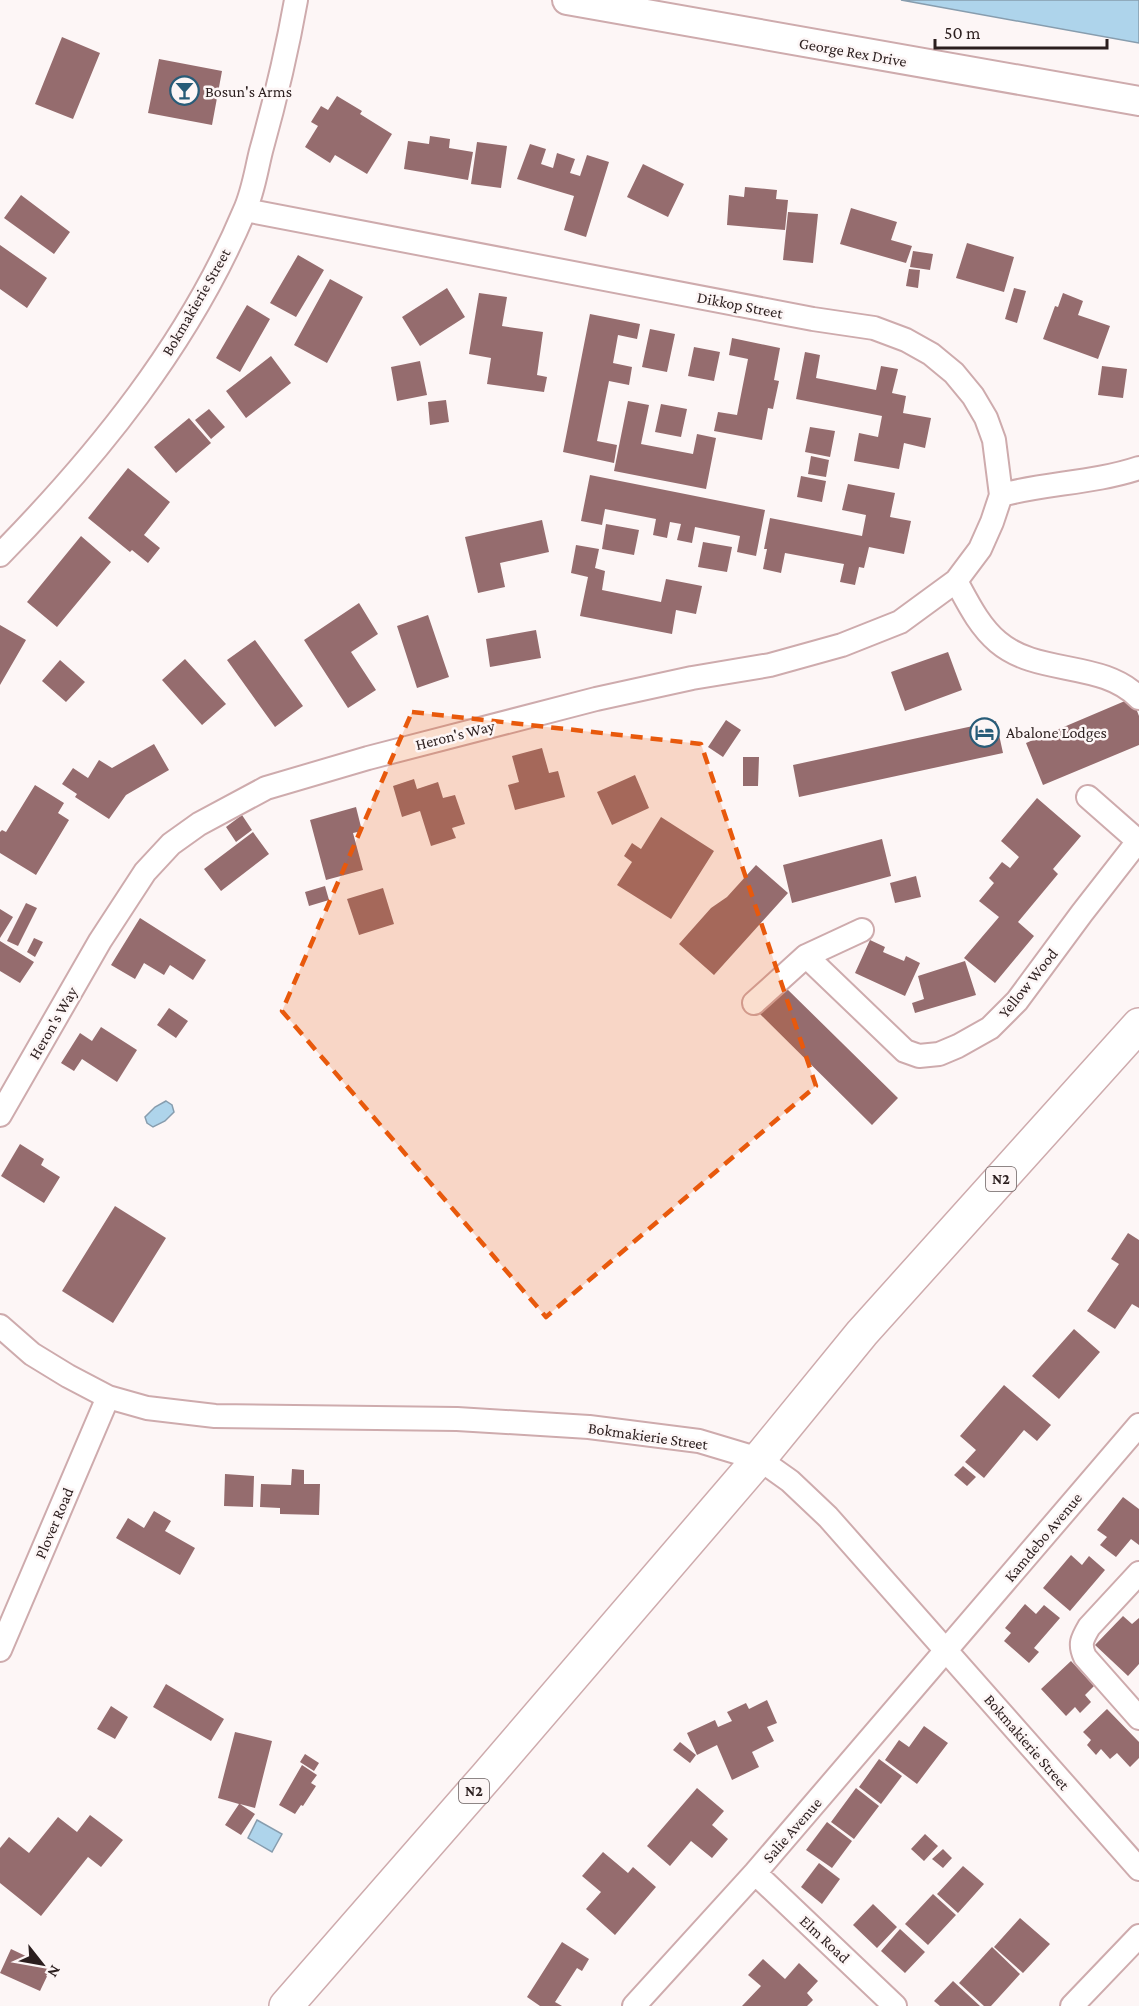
<svg xmlns="http://www.w3.org/2000/svg" width="1139" height="2006" viewBox="0 0 1139 2006" font-family="'Crimson Pro',serif">
<style>
.water{fill:#aed4eb;stroke:#879dae;stroke-width:1.5}
.building{fill:#956c6e}
.lines{fill:none;stroke-linecap:round;stroke-linejoin:round}
.minor-casing{stroke:#ceabad;stroke-width:26}
.tertiary-casing{stroke:#ceabad;stroke-width:32}
.trunk-casing{stroke:#ceabad;stroke-width:36}
.minor{stroke:#fff;stroke-width:22}
.tertiary{stroke:#fff;stroke-width:28}
.trunk{stroke:#fff;stroke-width:33}
.marked{fill:#e8590c;fill-opacity:0.2;stroke:#e8590c;stroke-width:4.5;stroke-dasharray:12 8;stroke-linejoin:round}
.labels{text-anchor:middle;dominant-baseline:central;stroke-width:5;stroke-linejoin:round;paint-order:stroke}
.shield{fill:#fdf6f6;stroke:#6a5f5f;stroke-width:1.5}
.shield-label{font-size:15px;font-weight:bold;fill:#2b1e1e}
.street-label{font-size:16px;fill:#2b1e1e;stroke:#fdf6f6}
.poi-label{font-size:16px;fill:#2b1e1e;stroke:#fdf6f6;text-anchor:start}
</style>
<rect width="100%" height="100%" fill="#fdf6f6"/>
<path class="water" d="M901 0H1139V43Z
M166 1101 172 1105 174 1112 165 1121 153 1127 147 1123 145 1117 155 1107Z
M257 1820 282 1834 272 1852 248 1838Z"/>
<path class="building" d="M62 37 100 53 73 119 35 104Z
M159 59 222 71 212 125 148 113Z
M337 96 362 111 360 114 392 134 367 174 335 155 330 163 305 147 318 126 311 122 321 106 328 110Z
M430 136 450 139 449 148 473 152 468 180 404 169 408 141 429 144Z
M477 142 507 146 501 188 471 184Z
M530 144 546 149 541 164 553 168 557 153 575 159 570 173 580 176 587 155 609 162 586 237 564 230 574 196 517 179Z
M643 164 684 184 668 217 627 197Z
M745 187 777 190 776 199 788 200 785 230 727 225 729 195 744 197Z
M21 195 70 232 54 254 4 218Z
M851 208 897 222 891 240 912 246 906 263 840 244Z
M788 212 818 214 813 263 783 260Z
M967 243 1014 257 1004 292 956 278Z
M0 245 47 278 27 308 0 289Z
M913 251 933 254 930 270 910 267Z
M298 255 324 270 296 317 270 303Z
M909 269 920 270 918 288 906 286Z
M330 279 363 297 327 363 294 345Z
M447 288 465 317 420 346 402 317Z
M1014 288 1026 291 1017 323 1005 319Z
M479 293 507 297 502 326 543 332 537 375 547 377 544 392 487 384 491 358 469 354Z
M1063 293 1083 301 1078 315 1110 326 1098 359 1043 339 1055 306 1058 307Z
M247 305 270 319 240 372 216 358Z
M590 314 640 324 637 339 618 335 613 363 632 367 629 385 609 381 597 441 617 445 614 463 563 452Z
M650 329 675 334 667 372 642 367Z
M732 338 780 348 774 380 779 381 773 409 768 408 762 440 714 431 718 412 737 415 748 359 729 355Z
M694 347 720 352 714 381 688 376Z
M805 352 820 355 816 378 876 390 881 366 898 369 892 393 906 396 903 413 931 418 925 448 904 443 899 469 854 461 859 433 878 437 882 416 796 399Z
M271 356 291 383 246 418 226 391Z
M420 361 427 395 397 401 391 367Z
M1102 366 1127 369 1123 398 1098 395Z
M446 400 449 422 430 425 428 402Z
M628 401 649 405 641 444 693 454 697 434 716 438 706 489 614 471Z
M661 404 687 409 681 437 655 432Z
M209 409 225 427 211 439 195 420Z
M189 418 211 443 176 473 154 447Z
M810 427 835 431 830 457 805 452Z
M811 456 829 460 826 477 808 474Z
M128 468 170 502 144 535 160 548 148 563 132 550 130 552 88 518Z
M590 475 765 510 756 556 737 552 740 536 695 527 692 543 677 540 681 524 670 522 667 538 653 535 656 519 605 509 602 525 581 521Z
M801 476 826 481 822 502 797 497Z
M848 484 895 493 890 517 911 521 904 554 869 547 864 568 859 567 855 585 840 582 844 564 785 553 781 573 763 569 767 549H764L770 518 862 536 866 515 842 510Z
M542 520 549 552 500 563 505 587 478 593 465 537Z
M606 524 639 530 634 555 602 549Z
M81 536 111 562 57 627 27 602Z
M703 542 732 547 727 572 698 567Z
M576 545 599 549 595 568 605 571 602 590 661 602 666 579 702 586 696 614 676 610 672 634 580 616 588 577 571 573Z
M359 603 378 634 351 652 376 690 348 708 304 640Z
M428 615 449 677 417 688 397 626Z
M0 625 26 640 0 685Z
M536 630 541 658 490 667 486 639Z
M255 640 303 706 275 727 227 660Z
M948 652 962 690 905 711 891 672Z
M185 659 226 704 202 725 162 680Z
M60 660 85 682 66 702 42 681Z
M1132 698 1139 716V745L1043 785 1026 743Z
M726 720 741 730 723 757 708 747Z
M996 721 1003 753 799 797 793 765Z
M154 744 169 770 126 795 109 819 75 797 77 794 62 784 73 768 88 778 99 760 112 768Z
M542 748 549 773 558 771 565 797 515 810 508 785 519 782 512 756Z
M743 757H759L758 786H743Z
M635 775 649 808 612 825 597 792Z
M414 779 417 789 438 782 443 798 455 795 465 824 452 828 456 838 431 846 420 811 402 817 393 786Z
M35 785 64 803 58 813 69 820 36 875 0 853V832L2 830 6 832Z
M1037 798 1081 836 1053 869 1058 874 1018 922 1034 936 995 983 964 958 999 917 979 901 994 883 989 878 1002 862 1010 868 1019 857 1001 841Z
M356 807 362 831 353 833 363 870 326 880 310 820Z
M242 815 252 830 236 842 226 827Z
M661 817 714 851 671 919 617 885 632 862 624 856 632 843 641 849Z
M253 832 269 854 221 891 204 869Z
M882 839 891 876 792 903 783 865Z
M756 865 788 893 714 975 679 944 711 908 727 897Z
M916 876 921 897 895 903 890 883Z
M325 886 329 900 309 906 305 892Z
M383 888 394 924 359 935 347 899Z
M26 903 37 908 18 946 7 941Z
M0 909 13 917 0 938Z
M140 918 206 960 193 980 170 965 164 975 144 963 135 979 111 965Z
M34 938 43 942 35 957 27 952Z
M870 940 885 947 883 952 904 961 906 956 920 963 905 996 855 973Z
M0 941 34 962 20 983 0 971Z
M965 961 976 995 915 1013 912 1003 924 999 918 976Z
M783 985 898 1098 872 1125 757 1011Z
M169 1008 188 1021 176 1038 157 1025Z
M101 1027 137 1050 117 1082 82 1059 74 1071 61 1063 80 1033 92 1041Z
M20 1144 44 1159 41 1165 60 1177 44 1203 1 1176Z
M115 1206 166 1238 113 1323 62 1291Z
M1128 1233 1139 1240V1308L1132 1304 1115 1329 1087 1311 1119 1264 1111 1259Z
M1074 1329 1100 1352 1059 1399 1032 1376Z
M1004 1385 1051 1425 1037 1441 1024 1430 984 1478 965 1462 976 1450 960 1436Z
M963 1466 976 1477 967 1486 954 1475Z
M292 1469 304 1470V1484H320L319 1515 280 1514V1508L260 1507 261 1484 291 1485Z
M225 1474 254 1476 253 1507 224 1506Z
M1123 1497 1139 1509V1545L1131 1539 1116 1557 1100 1545 1107 1537 1097 1530Z
M154 1511 171 1521 165 1531 195 1548 180 1575 116 1538 128 1518 144 1528Z
M1071 1555 1082 1565 1089 1556 1105 1570 1070 1611 1043 1588Z
M1025 1604 1036 1614 1044 1605 1060 1618 1034 1648 1039 1652 1029 1663 1004 1641 1011 1633 1005 1628Z
M1123 1616 1132 1624 1139 1618V1664L1128 1676 1095 1645Z
M1071 1661 1094 1686 1085 1695 1091 1702 1080 1713 1075 1707 1066 1716 1041 1689Z
M166 1684 224 1719 211 1741 153 1707Z
M767 1700 777 1723 767 1727 774 1741 752 1752 759 1767 732 1780 717 1745 697 1755 687 1733 715 1720 718 1727 732 1721 727 1712 746 1703 749 1709Z
M111 1706 128 1717 115 1739 97 1729Z
M1107 1709 1139 1742V1758L1130 1767 1117 1753 1110 1759 1101 1749 1096 1755 1087 1745 1091 1740 1083 1732Z
M924 1726 948 1743 917 1784 885 1760 899 1740 909 1747Z
M235 1732 272 1741 255 1808 240 1804 255 1814 241 1835 225 1825 239 1804 218 1798Z
M680 1742 696 1755 690 1763 673 1750Z
M305 1754 319 1763 314 1771 300 1762Z
M879 1759 902 1776 881 1804 859 1787Z
M302 1765 317 1775 311 1783 316 1786 303 1806 301 1805 295 1814 279 1805Z
M697 1788 724 1811 712 1825 728 1839 712 1858 691 1841 670 1866 647 1846Z
M856 1788 879 1806 854 1839 831 1822Z
M90 1815 123 1840 101 1867 88 1857 41 1916 0 1883V1848L9 1837 29 1853 58 1817 77 1832Z
M827 1822 852 1841 832 1868 806 1850Z
M925 1834 938 1846 924 1861 911 1849Z
M943 1849 952 1858 943 1868 932 1859Z
M603 1852 628 1873 633 1867 656 1887 615 1935 586 1909 601 1892 582 1876Z
M819 1863 840 1879 822 1904 801 1887Z
M963 1866 984 1884 958 1913 937 1894Z
M933 1894 956 1915 928 1945 905 1924Z
M873 1904 897 1927 877 1948 853 1925Z
M1020 1918 1050 1944 1023 1973 994 1947Z
M900 1929 925 1952 905 1973 881 1951Z
M562 1942 589 1959 582 1971 577 1968 555 2002 562 2006H540L527 1997Z
M992 1947 1020 1974 991 2006H984L959 1983Z
M11 1949 51 1968 40 1991 0 1973Z
M763 1959 785 1979 799 1963 818 1981 807 1993 813 2000 807 2006H742L761 1986 748 1975Z
M953 1981 980 2006H940L934 2001Z"/>
<g class="lines">
<defs>
<path id="minor" d="M1001 495C1046 483 1094 483 1139 468
M0 555C98 455 189 343 244 212 253 193 256 171 261 151 275 101 287 51 296 0
M956 581C968 603 979 626 998 642 1038 676 1102 660 1139 698
M1088 797 1138 841
M806 956 905 1051 919 1056 939 1054 958 1046 990 1028 1017 1001 1082 913 1139 840
M754 1003 806 956 862 930
M0 1115 100 941 145 872 171 844 199 824 266 788 368 758 596 699 692 678 770 665 842 645 900 622 956 581 980 549 992 522 1001 495 994 440 986 418 973 396 954 373 931 354 906 340 874 328 813 319 245 210
M0 1326 32 1354 68 1376 108 1397 147 1408 215 1416 457 1419 589 1427 699 1441 759 1459 790 1481 828 1517 1139 1869
M1139 1573 1089 1627C1082 1639 1079 1644 1085 1657L1139 1718
M0 1650 108 1397
M755 1873 895 2006
M634 2006 755 1873 1139 1425
M1072 2006 1139 1936"/>
<path id="tertiary" d="M567 0 1139 101"/>
<path id="trunk" d="M286 2006 486 1777 759 1459 862 1333 1139 1025"/>
</defs>
<use href="#minor" class="minor-casing"/>
<use href="#tertiary" class="tertiary-casing"/>
<use href="#trunk" class="trunk-casing"/>
<use href="#minor" class="minor"/>
<use href="#tertiary" class="tertiary"/>
<use href="#trunk" class="trunk"/>
</g>
<path class="marked" d="M412 712 701 744 816 1086 546 1317 282 1011Z"/>
<defs>
<symbol id="bar-ring" viewBox="-11 -11 22 22"><circle r="9.5" fill="#fdf6f6" stroke="#285c78" stroke-width="1.5"/><path d="M-6-5H6L.8 .8V4.5H3.5V6h-7V4.5H-.8V.8Z" fill="#285c78"/></symbol>
<symbol id="hotel-ring" viewBox="-11 -11 22 22"><circle r="9.5" fill="#fdf6f6" stroke="#285c78" stroke-width="1.5"/><path d="M-6-4.5h1.5V1H6V5H4.5V3h-9V5H-6ZM-4 0a1.8 1.8 0 1 1 3.6 0ZM.5 0V-2.5h3Q6-2.5 6 0Z" fill="#285c78"/></symbol>
</defs>
<g fill-rule="evenodd">
<use href="#bar-ring" x="168" y="74" width="33" height="33"/>
<use href="#hotel-ring" x="968" y="716" width="33" height="33"/>
</g>
<g class="labels">
<g class="shield">
<rect x="986" y="1167" width="30" height="24" rx="4.5"/>
<rect x="459" y="1779" width="30" height="24" rx="4.5"/>
</g>
<g class="shield-label">
<text x="1001" y="1179">N2</text>
<text x="474" y="1791">N2</text>
</g>
<g class="street-label">
<text transform="translate(853 52) rotate(10)">George Rex Drive</text>
<text transform="translate(196 302) rotate(-60)">Bokmakierie Street</text>
<text transform="translate(740 305) rotate(11)">Dikkop Street</text>
<text transform="translate(455 735) rotate(-14)">Heron's Way</text>
<text transform="translate(1028 983) rotate(-51)">Yellow Wood</text>
<text transform="translate(53 1023) rotate(-60)">Heron's Way</text>
<text transform="translate(648 1436) rotate(8)">Bokmakierie Street</text>
<text transform="translate(54 1523) rotate(-67)">Plover Road</text>
<text transform="translate(1043 1537) rotate(-50)">Kamdebo Avenue</text>
<text transform="translate(1027 1742) rotate(49)">Bokmakierie Street</text>
<text transform="translate(792 1830) rotate(-49)">Salie Avenue</text>
<text transform="translate(825 1939) rotate(43)">Elm Road</text>
</g>
<g class="poi-label">
<text x="205" y="91">Bosun's Arms</text>
<text x="1006" y="732">Abalone Lodges</text>
</g>
</g>
<g transform="translate(42 1964) rotate(121)" stroke="#fdf6f6" stroke-width="4.5" paint-order="stroke">
<path d="M0-4.5L10 22L0 15L-10 22Z" fill="#2b1e1e"/>
<text y="-9" font-size="16" font-weight="bold" text-anchor="middle" fill="#2b1e1e">N</text>
</g>
<path d="M935 39v9h172v-9" fill="none" stroke="#2b1e1e" stroke-width="3"/>
<text x="944" y="39" font-size="18" fill="#2b1e1e" stroke="#fdf6f6" stroke-width="4.5" paint-order="stroke">50 m</text>
</svg>
